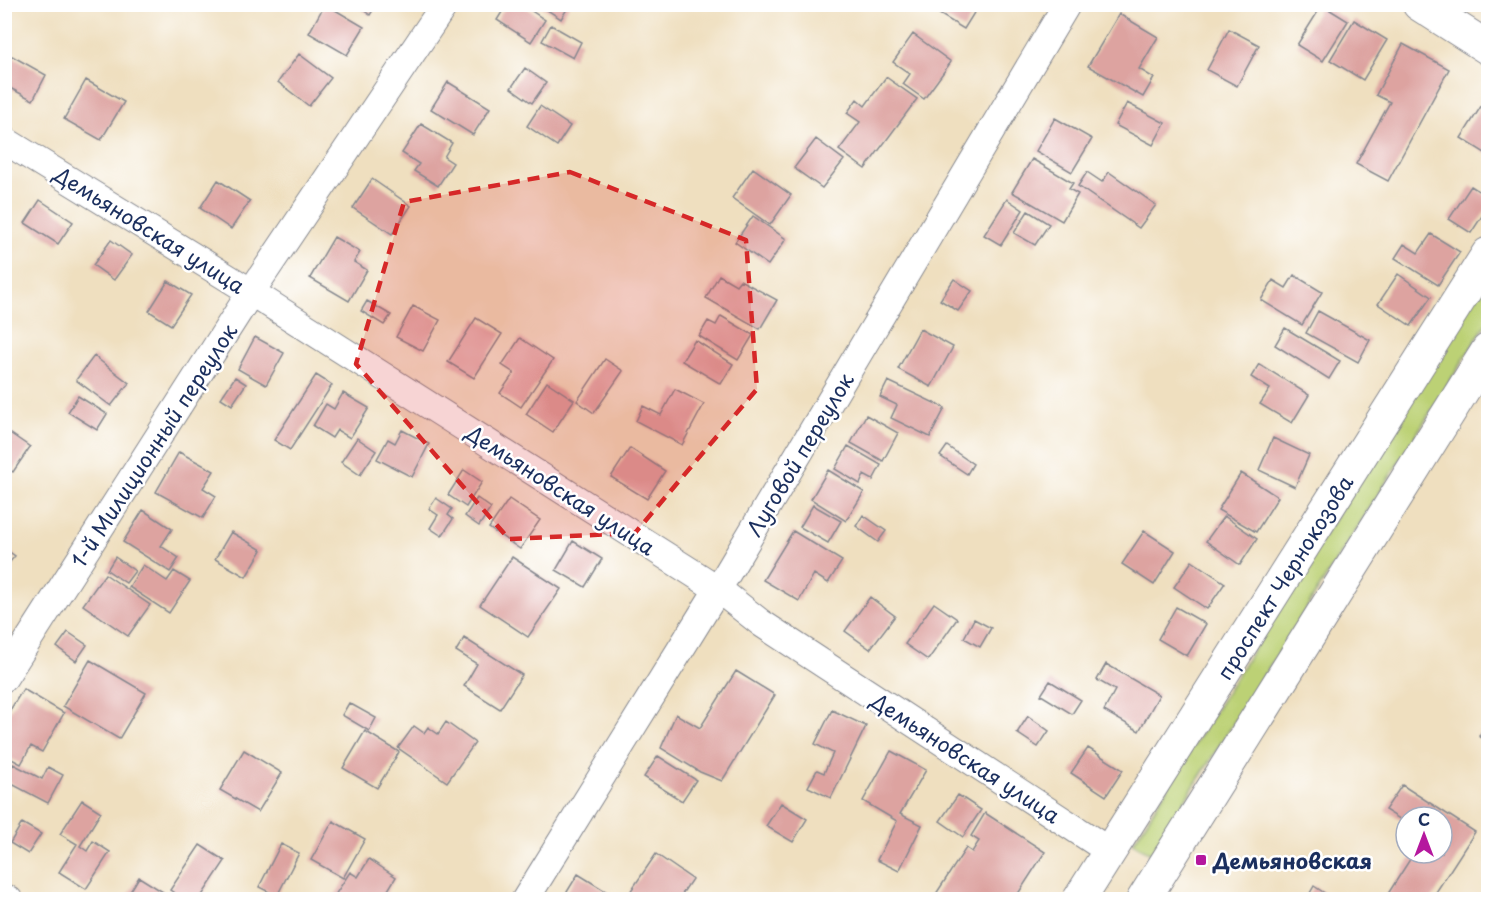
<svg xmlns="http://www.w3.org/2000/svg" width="1493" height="904" viewBox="0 0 1493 904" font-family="'Playpen Sans',sans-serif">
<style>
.green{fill:#bcd174;stroke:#6c8069;stroke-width:1.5}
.building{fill:#dda3a0}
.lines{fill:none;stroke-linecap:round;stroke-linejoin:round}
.minor-casing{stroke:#85878e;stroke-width:29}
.tertiary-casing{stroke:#85878e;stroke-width:35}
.minor{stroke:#fff;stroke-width:27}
.tertiary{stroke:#fff;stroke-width:33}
.marked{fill:#d62828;fill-opacity:0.2;stroke:#d62828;stroke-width:4.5;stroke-dasharray:12 8;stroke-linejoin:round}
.poi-dot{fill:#b5179e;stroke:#fff;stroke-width:2}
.labels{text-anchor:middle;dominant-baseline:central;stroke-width:5;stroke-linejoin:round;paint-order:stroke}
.street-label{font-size:21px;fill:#1b2f5e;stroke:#fff}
.poi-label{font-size:21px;font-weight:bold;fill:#1b2f5e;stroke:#fff;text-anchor:start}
</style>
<rect width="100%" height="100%" fill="#fff"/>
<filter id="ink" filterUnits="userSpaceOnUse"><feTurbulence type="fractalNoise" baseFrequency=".0167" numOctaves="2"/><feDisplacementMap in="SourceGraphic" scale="12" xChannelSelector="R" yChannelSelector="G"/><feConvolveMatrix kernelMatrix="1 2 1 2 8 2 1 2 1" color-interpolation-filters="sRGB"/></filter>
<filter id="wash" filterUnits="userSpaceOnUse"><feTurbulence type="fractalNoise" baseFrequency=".008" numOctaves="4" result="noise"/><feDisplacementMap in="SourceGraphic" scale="24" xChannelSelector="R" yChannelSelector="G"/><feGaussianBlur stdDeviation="1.35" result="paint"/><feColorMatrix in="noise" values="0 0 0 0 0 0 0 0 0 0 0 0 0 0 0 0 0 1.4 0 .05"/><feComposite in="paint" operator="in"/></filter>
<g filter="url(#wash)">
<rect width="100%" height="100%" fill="#efdfbf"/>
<path class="green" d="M1488 272V321L1151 854 1133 843Z"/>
<g id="blocks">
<path class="building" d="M325 4 364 27 347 55 309 33Z
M355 4H377L370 15Z
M507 4H521L545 20 531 42 497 20Z
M538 4H570L561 19Z
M927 4H971L977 8 964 29 926 6Z
M1322 5 1348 21 1323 61 1297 45Z
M1119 14 1158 37 1139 69 1154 78 1143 97 1088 66Z
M1354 20 1387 40 1363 80 1330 60Z
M551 25 581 42 573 58 542 41Z
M1229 29 1259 45 1237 86 1207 70Z
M913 34 951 62 924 99 903 84 910 74 893 62Z
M1403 44 1449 69 1388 181 1356 164 1390 102 1376 95Z
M299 54 331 78 309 106 278 82Z
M12 56 46 75 33 100 4 85V70Z
M525 68 546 83 532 103 511 88Z
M886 77 917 99 865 169 839 150 860 122 847 113 857 99 865 106Z
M86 80 124 102 101 140 64 119Z
M448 82 490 108 473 135 431 109Z
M1485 100 1488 102V155L1461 138Z
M1127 103 1165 123 1153 145 1115 125Z
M540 106 570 126 557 146 527 126Z
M1055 118 1092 139 1072 172 1036 151Z
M421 124 452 143 444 157 453 163 438 186 414 171 419 164 402 153Z
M816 139 844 160 822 188 794 168Z
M1032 159 1073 183 1069 189 1078 194 1062 221 1012 192Z
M753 168 791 195 770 225 732 198Z
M1087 172 1102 182 1109 172 1156 205 1139 228 1078 186Z
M372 179 411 206 392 234 353 208Z
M218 180 250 201 231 229 200 208Z
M1471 186 1488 197V207L1471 233 1449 219Z
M1007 199 1023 210 1001 245 984 235Z
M40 200 73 222 58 244 25 223Z
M1028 211 1049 224 1035 245 1014 233Z
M753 216 786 239 768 265 735 242Z
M1431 234 1460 252 1438 285 1395 258 1404 244 1418 253Z
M334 237 360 252 354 262 367 270 349 301 310 278Z
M111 240 132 255 114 280 93 265Z
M1398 274 1431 297 1411 326 1378 304Z
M719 275 736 285 740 280 777 300 760 329 706 298Z
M1294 275 1322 292 1302 325 1261 300 1273 280 1286 288Z
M954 279 972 291 958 311 940 300Z
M168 281 191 295 171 325 149 311Z
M367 301 391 315 384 325 361 311Z
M413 306 440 320 423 351 396 337Z
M1318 311 1370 340 1358 362 1306 333Z
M721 316 753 335 738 360 699 336 708 321 716 325Z
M476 318 502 334 474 378 448 362Z
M1285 328 1340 361 1329 379 1275 345Z
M920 329 953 347 931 387 898 369Z
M255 337 284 353 266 385 238 369Z
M520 338 553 360 521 407 500 393 514 373 502 365Z
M695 340 733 364 721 384 682 361Z
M94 356 129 383 111 406 76 380Z
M605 359 623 371 594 413 577 401Z
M1259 364 1309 395 1292 423 1260 404 1270 389 1251 377Z
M316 375 332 385 290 450 274 440Z
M235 377 246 384 232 405 221 398Z
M888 381 945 408 930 437 891 418 897 405 880 397Z
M547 382 574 400 553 432 526 414Z
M675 389 704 404 682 445 636 421 643 406 661 415Z
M343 393 369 408 350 438 337 430 332 438 313 426 326 404 334 409Z
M78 396 107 414 97 430 68 412Z
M866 415 898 433 883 461 851 443Z
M4 429 30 447 13 472 4 466Z
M402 430 429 444 412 477 377 459 388 439 395 443Z
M357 438 376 451 360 475 341 462Z
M1273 438 1309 455 1295 487 1259 470Z
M848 446 881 465 873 480 864 475 860 484 835 469Z
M947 446 973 464 967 474 940 456Z
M630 448 665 471 647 499 611 477Z
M179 452 214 471 203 488 216 496 203 518 156 492Z
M464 470 482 482 466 507 448 495Z
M828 470 864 492 846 521 811 499Z
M1241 473 1278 497 1256 532 1218 510Z
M436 498 452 509 448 515 453 519 442 536 430 528 438 515 429 509Z
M477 498 491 508 479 526 465 516Z
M509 499 540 520 520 549 489 528Z
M813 505 841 521 828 543 800 527Z
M143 510 172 529 161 546 179 558 170 572 123 542Z
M863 515 886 531 878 542 856 526Z
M1224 516 1257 539 1240 565 1206 541Z
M793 531 842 561 828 583 814 574 799 601 763 580Z
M1144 531 1175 551 1154 585 1122 564Z
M231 532 262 550 246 577 215 559Z
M573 541 602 559 585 587 556 570Z
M4 548 15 556 4 569Z
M115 557 135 571 126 583 107 570Z
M512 557 561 589 528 637 480 605Z
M1192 561 1225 583 1207 609 1174 587Z
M143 565 167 581 174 571 190 581 169 613 129 587Z
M105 574 150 605 128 636 83 605Z
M870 597 895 616 870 649 845 631Z
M934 603 957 619 928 660 905 644Z
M1176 607 1206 624 1187 656 1158 639Z
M974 619 991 628 980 647 964 638Z
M68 632 87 645 76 661 57 647Z
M464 638 522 675 500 709 464 686 477 664 456 651Z
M90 660 146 693 119 739 63 706Z
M1106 664 1159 695 1139 731 1104 711 1115 690 1097 680Z
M736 671 775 695 722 781 700 772 661 748 676 714 700 728Z
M1050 681 1081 700 1072 714 1041 695Z
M23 689 64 713 42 752 31 746 21 764 4 755V720Z
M349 703 376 718 369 731 342 715Z
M832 710 866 726 831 798 808 787 817 770 824 773 833 753 815 744Z
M1028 716 1049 731 1038 747 1017 733Z
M1488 721V742L1479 736Z
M446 722 475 743 447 782 398 748 414 726 424 733 428 727 438 734Z
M365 731 399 752 377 788 343 768Z
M1088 748 1123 770 1106 796 1071 773Z
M244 750 282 773 258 812 220 790Z
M891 751 926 770 900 814 922 825 899 871 877 860 897 821 863 801Z
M658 756 696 780 682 801 644 777Z
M13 764 42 779 48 767 63 775 48 803 4 780Z
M1402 785 1475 832 1431 900H1384L1414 853H1442V817H1406V823L1385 810Z
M958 795 981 810 963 837 940 821Z
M82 800 101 812 80 846 87 851 93 841 110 852 86 889 59 872 77 844 60 834Z
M781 803 807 819 793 842 766 826Z
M985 813 1045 852 1014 900H932L966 848 972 852 979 841 971 836Z
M333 821 365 839 343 878 311 860Z
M22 823 41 834 28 854 10 843Z
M281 844 299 853 277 896 259 887Z
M200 845 225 861 199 900H185L170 890Z
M656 854 692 879 678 900H642L630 892Z
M369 859 396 877 382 900H342L335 895 350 872 358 877Z
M578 874 620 900H562Z
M139 877 163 892 158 900H125Z
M1314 886 1335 900H1306Z"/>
</g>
</g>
<g filter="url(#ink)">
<use href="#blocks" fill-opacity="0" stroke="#85878e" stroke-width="1.5"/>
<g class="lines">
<defs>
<path id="minor" d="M4 140 251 292 718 589 761 623 1109 851
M4 678 251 292 445 4
M4 897 9 900
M525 900 718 589 1067 4"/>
<path id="tertiary" d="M1419 4 1488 48
M1079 900 1488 254
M1143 900 1488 350"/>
</defs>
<use href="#minor" class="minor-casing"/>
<use href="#tertiary" class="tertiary-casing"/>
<use href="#minor" class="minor"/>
<use href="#tertiary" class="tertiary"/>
</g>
</g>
<path class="marked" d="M570 172 746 240 757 389 635 533 509 539 356 364 404 202Z"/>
<rect class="poi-dot" x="1195" y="854" width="12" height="12" rx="3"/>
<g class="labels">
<g class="street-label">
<text transform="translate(150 229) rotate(32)">Демьяновская улица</text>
<text transform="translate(153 445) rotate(-57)">1-й Милиционный переулок</text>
<text transform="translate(799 454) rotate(-59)">Луговой переулок</text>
<text transform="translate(561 489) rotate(33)">Демьяновская улица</text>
<text transform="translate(1284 577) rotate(-58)">проспект Чернокозова</text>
<text transform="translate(966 757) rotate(33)">Демьяновская улица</text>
</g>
<g class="poi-label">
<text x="1213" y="860">Демьяновская</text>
</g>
</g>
<rect width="1493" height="904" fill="none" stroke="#fff" stroke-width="24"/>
<g transform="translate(1424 835)"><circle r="28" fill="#ffffff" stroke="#a4acbf" stroke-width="1.5"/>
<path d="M0-4.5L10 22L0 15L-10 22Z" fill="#b5179e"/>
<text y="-9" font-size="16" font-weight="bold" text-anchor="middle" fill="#1b2f5e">С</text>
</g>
</svg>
